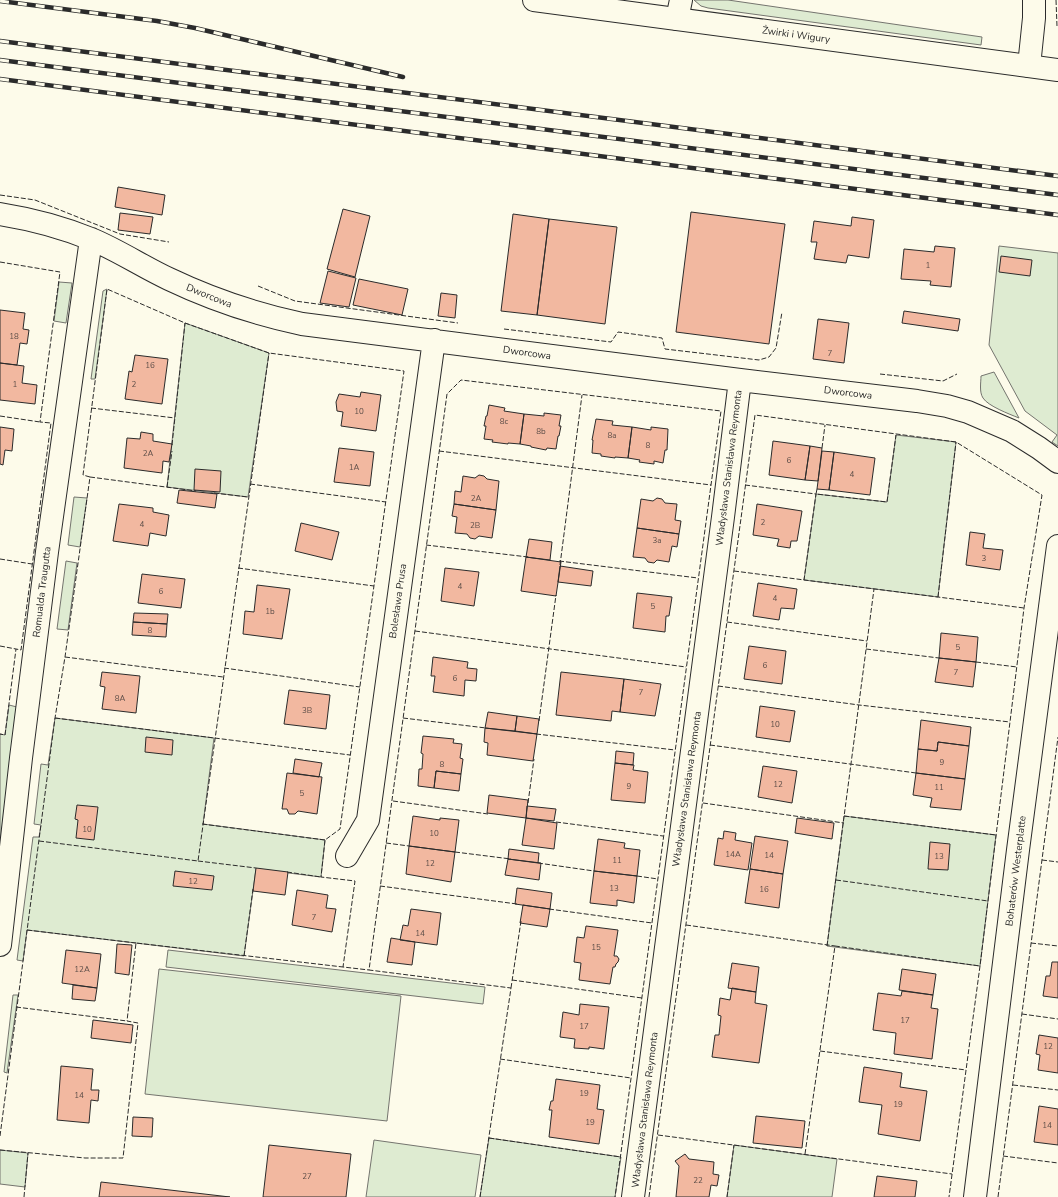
<svg xmlns="http://www.w3.org/2000/svg" width="1058" height="1197" viewBox="0 0 1058 1197" font-family="'Nunito Sans',sans-serif">
<style>
.green{fill:#deebd1;stroke:#74746e}
.building{fill:#f2b8a0;stroke:#2b2b2b}
.lines{fill:none;stroke-linecap:round;stroke-linejoin:round}
.minor-casing{stroke:#2b2b2b;stroke-width:24}
.major-casing{stroke:#2b2b2b;stroke-width:24}
.minor{stroke:#fdfbea;stroke-width:22}
.major{stroke:#fdfbea;stroke-width:22}
.rail-casing{stroke:#2b2b2b;stroke-width:4.5}
.rail{stroke:#fdfbea;stroke-width:3;stroke-dasharray:9;stroke-linecap:butt}
.fence{stroke:#2b2b2b;stroke-width:1;stroke-dasharray:5 2;stroke-linecap:butt}
.labels{text-anchor:middle;dominant-baseline:central;stroke-width:3;stroke-linejoin:round;paint-order:stroke}
.number-label{font-size:8px;fill:#5d4e48}
.street-label{font-size:10px;fill:#2b2b2b;stroke:#fdfbea}
</style>
<rect width="100%" height="100%" fill="#fdfbea"/>
<path class="green" d="M694 0H728L982 37 981 45 708 8 701 6Z
M999 246 1058 253V446L1052 442 1057 435 1025 411 989 345Z
M59 282 72 283 66 323 54 321Z
M107 289 95 379H91L103 291Z
M185 323 269 353 248 497 167 487Z
M994 372 1019 418C1009 414 988 406 983 398 979 392 981 382 981 376Z
M896 435 956 442 938 597 804 580 816 494 887 502Z
M74 497 87 498 80 547 68 545Z
M66 561 77 563 68 630 57 629Z
M9 705 17 707 0 846V734L5 735Z
M55 718 214 738 203 824 325 840 321 877 256 869 244 956 27 930 23 961 17 960 33 837H39L41 825 34 824 41 764 48 765Z
M844 816 996 835 980 966 827 946Z
M168 950 485 987 483 1004 166 967Z
M159 969 401 996 387 1121 145 1094Z
M13 995H18L7 1073 4 1072Z
M489 1138 621 1157 615 1197H480Z
M374 1140 481 1155 475 1197H366Z
M734 1145 837 1159 832 1197H727Z
M0 1150 28 1153 25 1187 0 1184Z"/>
<path class="building" d="M118 187 165 195 162 215 115 207Z
M343 209 370 216 355 277 327 269Z
M691 212 785 224 769 344 676 332Z
M120 213 153 217 150 234 118 230Z
M513 214 549 219 537 315 501 311Z
M852 217 874 220 869 258 848 255 846 263 814 259 817 242H811L814 221 851 226Z
M549 219 617 227 605 324 537 315Z
M935 246 955 248 951 287 930 285 931 281 901 279 904 249 934 252Z
M1001 256 1032 260 1030 276 999 272Z
M328 271 356 278 349 307 320 303Z
M359 279 408 289 402 315 353 305Z
M441 293 457 295 455 318 438 316Z
M0 310 25 313 23 329 29 330 27 344 20 343 17 365 0 363Z
M904 311 960 319 958 331 902 323Z
M818 319 849 323 844 363 813 359Z
M135 355 168 359 162 404 125 399 129 371 132 372Z
M0 363 24 366 22 383 37 385 35 404 0 400Z
M361 392 381 395 376 431 341 426 343 412 337 411 336 402 339 394 360 397Z
M489 405 505 408 504 411 524 414 520 444 508 443V444L492 442 493 440 484 439 486 426H484L486 416H487Z
M544 413 561 415 559 426H561L559 436H558L556 449 547 448 546 450 531 447V446L520 444 524 414 544 416Z
M596 419 613 421 612 425 632 427 628 458 615 457V458L601 456V454L592 453 593 440H592Z
M0 427 14 429 12 451 5 450 3 465 0 464Z
M632 427 651 430V427L668 429 667 450H665L663 463 654 461V464L639 462 640 460 628 458Z
M141 432 153 434V441L172 444 169 462 163 461 162 473 124 468 127 438 140 439Z
M773 441 810 446 805 480 769 475Z
M810 446 822 448 818 481 805 480Z
M339 448 374 452 370 486 334 482Z
M822 451 834 452 829 490 817 489Z
M834 452 875 458 870 495 829 490Z
M195 469 221 471 220 492 194 490Z
M479 475 484 476 487 479 499 481 496 510 454 504 455 491 461 492 463 476 475 478Z
M179 490 217 494 215 508 177 503Z
M657 498 662 499 665 503 677 504 675 520 681 521 679 534 637 528 641 499 653 501Z
M119 504 153 508V512L169 515 166 536 150 533 148 546 113 541Z
M454 504 496 510 492 538 479 536 475 539 470 538 467 534 455 533 457 517 452 516Z
M757 504 802 511 797 541H791L790 548 777 546 779 539 753 535Z
M301 523 339 532 332 560 295 551Z
M637 528 679 534 677 547 672 546 669 562 657 560 654 563 648 562 645 558 633 557Z
M970 532 985 534 983 548 1003 550 1000 570 966 565Z
M529 539 552 542 550 560 526 557Z
M526 557 561 562 556 596 521 591Z
M560 566 593 571 591 586 558 582Z
M445 568 479 572 474 606 441 601Z
M142 574 185 579 181 608 138 603Z
M758 583 797 589 794 609 781 608 779 620 753 616Z
M257 585 290 589 282 639 243 634 245 611 254 612Z
M637 593 672 597 669 616H666L665 632 633 628Z
M134 613 168 614 167 624 133 622Z
M133 622 167 624 166 637 132 635Z
M941 633 978 637 976 662 939 658Z
M749 646 786 651 782 684 744 679Z
M433 657 468 662 467 668 477 669 476 681 465 680 464 696 433 692 435 676H431Z
M939 658 976 662 973 687 935 682Z
M102 672 140 676 136 713 102 709 105 687 100 686Z
M561 672 624 679 620 712 612 711 611 721 556 715Z
M624 679 661 684 655 716 620 712Z
M289 690 330 695 326 729 284 724Z
M760 706 795 711 790 742 756 737Z
M488 712 517 716 515 731 485 728Z
M517 716 539 719 537 734 515 731Z
M921 720 971 727 969 746 938 742 937 751 918 749Z
M485 728 537 734 533 761 487 755 488 743 484 742Z
M423 736 454 739 453 743 462 744 460 758 463 759 461 774 436 771 434 788 418 786 419 769H422L423 754 421 753Z
M146 737 173 740 172 755 145 752Z
M938 742 969 746 965 779 916 773 918 749 937 751Z
M616 751 634 753 633 765 615 763Z
M295 759 322 763 319 777 293 773Z
M615 763 634 765 633 770 648 772 645 803 611 800Z
M763 766 797 771 792 803 758 797Z
M436 771 461 774 459 791 434 788Z
M287 773 322 777 317 814 298 811 295 814H289L287 809H282Z
M916 773 965 779 961 810 930 807 932 798 913 795Z
M489 795 528 800 526 818 487 813Z
M77 805 98 807 94 840 76 838 78 820 75 819Z
M527 806 556 809 554 821 526 818Z
M413 816 440 820V818L459 820 455 852 409 846Z
M526 818 557 823 554 849 522 845Z
M797 818 834 823 832 839 795 833Z
M724 831 736 833 735 840 752 843 748 870 714 865 718 838 723 839Z
M755 836 788 841 783 874 750 869Z
M598 839 625 843 624 848 640 850 637 876 594 871Z
M930 842 950 844 948 870 928 869Z
M409 846 455 852 451 882 406 874Z
M509 849 539 853 538 863 508 859Z
M508 859 541 863 539 880 505 875Z
M256 868 288 872 285 895 253 891Z
M750 869 783 874 779 908 745 903Z
M175 871 214 876 212 890 173 886Z
M594 871 637 876 634 903 617 900V906L590 903Z
M517 888 552 893 550 909 515 904Z
M297 890 328 895 326 908 336 909 332 932 292 925Z
M523 905 550 909 547 927 520 923Z
M411 909 441 913 437 945 400 940 403 925 408 926Z
M586 926 618 930 614 956H617L619 959 618 962 616 964 615 967H613L610 984 579 980 581 963 574 962 577 937 584 938Z
M391 938 415 942 412 965 387 962Z
M117 944 132 945 129 975 115 973Z
M66 950 101 954 97 988 62 983Z
M1052 962H1058V998L1043 996 1046 976H1050Z
M732 963 759 967 756 992 728 988Z
M902 969 936 974 933 995 899 990Z
M73 985 97 988 95 1001 72 999Z
M732 988 756 992 755 1003 767 1005 759 1063 712 1057 715 1035H719L721 1016 718 1015 720 998 730 1000Z
M902 991 933 995 931 1008 938 1009 932 1059 894 1054 896 1033 873 1030 878 993 901 996Z
M580 1004 609 1007 604 1049 589 1047V1049L574 1048 575 1039 560 1037 563 1012 579 1015Z
M93 1020 133 1025 131 1043 91 1038Z
M1039 1035 1058 1038V1073L1038 1070 1040 1055 1036 1054Z
M61 1066 93 1069 91 1090H99L98 1101 91 1100 89 1123 57 1120Z
M864 1067 902 1073 900 1087 927 1091 920 1141 878 1134 882 1105 859 1102Z
M556 1079 600 1085 597 1109 604 1110 599 1144 549 1137 552 1110H549L551 1101H553Z
M1039 1106 1058 1109V1145L1034 1142Z
M756 1116 805 1121 802 1148 753 1143Z
M133 1117 153 1118 152 1137 132 1136Z
M269 1145 351 1154 346 1197H263Z
M685 1154 689 1159 714 1162 713 1174 719 1175 717 1186 711 1185 709 1197H676L679 1166 675 1161Z
M877 1176 917 1181 915 1197H874Z
M101 1182 230 1197H99Z"/>
<g class="lines">
<defs>
<path id="minor" d="M677 19 681 0
M1029 66 1034 18V0
M0 214C31 219 62 227 91 239 118 250 143 267 169 279 213 300 255 314 302 324L740 380 917 401 947 406 968 412 1012 431 1039 448 1058 462
M347 856 368 820 434 340
M0 945 21 758 47 552 91 239
M633 1197 723 517 740 380
M975 1197 1018 850 1058 546"/>
<path id="major" d="M534 0 1058 70"/>
</defs>
<use href="#minor" class="minor-casing"/>
<use href="#major" class="major-casing"/>
<use href="#minor" class="minor"/>
<use href="#major" class="major"/>
<defs>
<path id="rail" d="M0 1 157 21 195 28 403 77
M0 41 1058 176
M0 60 1058 195
M0 79 1058 215"/>
</defs>
<use href="#rail" class="rail-casing"/>
<use href="#rail" class="rail"/>
<path class="fence" d="M1056 0 1057 26H1058
M0 195 35 200 120 234 169 242
M0 262 60 272 40 422 51 423 21 650 16 649 5 735 0 734
M258 286 295 301 458 323
M504 329 611 342 618 332 662 338 665 349 759 360 769 357 776 348 782 312
M880 374 943 381 957 374
M91 408 175 418
M0 416 40 422
M172 445 185 323
M822 448 825 425
M439 451 711 485
M90 477 196 491
M250 484 386 502
M745 485 816 494 804 580
M167 487 172 451
M817 489 816 494 887 502 896 435
M214 493 248 497
M426 545 528 557
M0 559 32 564
M559 561 698 578
M560 565 582 395
M238 568 374 586
M734 571 1024 608
M938 597 956 442
M727 622 867 641
M415 631 686 667
M0 646 16 649
M866 649 939 658
M65 657 223 677
M976 662 1017 667
M224 668 360 687
M718 686 859 705 1010 722
M55 718 350 755
M403 718 486 728
M539 721 556 595
M536 734 675 750
M710 745 916 773
M393 801 488 814
M528 803 534 759
M703 803 844 823
M844 816 996 835
M556 822 663 836
M202 824 325 840
M39 841 198 861 269 353
M386 843 409 846
M455 852 511 859
M1042 860 1058 862
M198 861 256 868
M538 863 594 871
M287 872 321 877
M637 876 658 879
M836 880 988 901
M380 886 517 904
M549 909 652 923
M686 925 835 946
M27 930 136 943
M1031 943 1058 946
M827 946 874 589
M244 956 253 889
M512 980 642 998
M511 988 521 921
M16 1007 127 1021
M1022 1014 1058 1019
M820 1051 966 1070
M500 1059 631 1078
M1013 1085 1058 1090
M658 1135 952 1174
M0 1136 55 718 65 657 90 477 83 475 107 289 185 323 269 353 404 371 340 829 325 840 321 877 355 881 343 967 369 970
M489 1138 621 1157
M0 1150 85 1158H123L138 1023 127 1021 136 943 343 967
M805 1154 835 946 980 966
M1003 1156 1058 1163
M24 1197 28 1153
M480 1197 511 988 369 970 447 394 461 380 721 411 615 1197
M649 1197 755 415 956 442 1042 495 1024 608 980 966 949 1197
M727 1197 734 1145
M998 1197 1058 737"/>
</g>
<g class="labels">
<g class="number-label">
<text x="928" y="265">1</text>
<text x="14" y="336">18</text>
<text x="830" y="353">7</text>
<text x="150" y="365">16</text>
<text x="15" y="384">1</text>
<text x="134" y="384">2</text>
<text x="359" y="411">10</text>
<text x="504" y="421">8c</text>
<text x="541" y="431">8b</text>
<text x="612" y="435">8a</text>
<text x="648" y="445">8</text>
<text x="148" y="453">2A</text>
<text x="789" y="460">6</text>
<text x="354" y="467">1A</text>
<text x="852" y="474">4</text>
<text x="476" y="498">2A</text>
<text x="763" y="522">2</text>
<text x="142" y="524">4</text>
<text x="475" y="525">2B</text>
<text x="657" y="540">3a</text>
<text x="984" y="558">3</text>
<text x="460" y="586">4</text>
<text x="161" y="591">6</text>
<text x="775" y="598">4</text>
<text x="653" y="606">5</text>
<text x="270" y="611">1b</text>
<text x="150" y="630">8</text>
<text x="958" y="647">5</text>
<text x="765" y="665">6</text>
<text x="956" y="672">7</text>
<text x="455" y="678">6</text>
<text x="641" y="692">7</text>
<text x="120" y="698">8A</text>
<text x="307" y="710">3B</text>
<text x="775" y="724">10</text>
<text x="942" y="762">9</text>
<text x="442" y="764">8</text>
<text x="778" y="784">12</text>
<text x="629" y="786">9</text>
<text x="939" y="787">11</text>
<text x="302" y="793">5</text>
<text x="87" y="829">10</text>
<text x="434" y="833">10</text>
<text x="733" y="854">14A</text>
<text x="769" y="855">14</text>
<text x="939" y="856">13</text>
<text x="617" y="860">11</text>
<text x="430" y="863">12</text>
<text x="193" y="881">12</text>
<text x="614" y="888">13</text>
<text x="764" y="889">16</text>
<text x="314" y="917">7</text>
<text x="420" y="933">14</text>
<text x="596" y="947">15</text>
<text x="82" y="969">12A</text>
<text x="905" y="1020">17</text>
<text x="584" y="1026">17</text>
<text x="1048" y="1046">12</text>
<text x="584" y="1093">19</text>
<text x="79" y="1095">14</text>
<text x="898" y="1104">19</text>
<text x="590" y="1122">19</text>
<text x="1047" y="1125">14</text>
<text x="307" y="1176">27</text>
<text x="698" y="1180">22</text>
</g>
<g class="street-label">
<text transform="translate(796 35) rotate(8)">Żwirki i Wigury</text>
<text transform="translate(209 296) rotate(22)">Dworcowa</text>
<text transform="translate(527 353) rotate(8)">Dworcowa</text>
<text transform="translate(848 393) rotate(7)">Dworcowa</text>
<text transform="translate(729 468) rotate(-83)">Władysława Stanisława Reymonta</text>
<text transform="translate(42 592) rotate(-83)">Romualda Traugutta</text>
<text transform="translate(398 601) rotate(-82)">Bolesława Prusa</text>
<text transform="translate(687 789) rotate(-82)">Władysława Stanisława Reymonta</text>
<text transform="translate(1016 871) rotate(-83)">Bohaterów Westerplatte</text>
<text transform="translate(645 1110) rotate(-83)">Władysława Stanisława Reymonta</text>
</g>
</g>
</svg>
